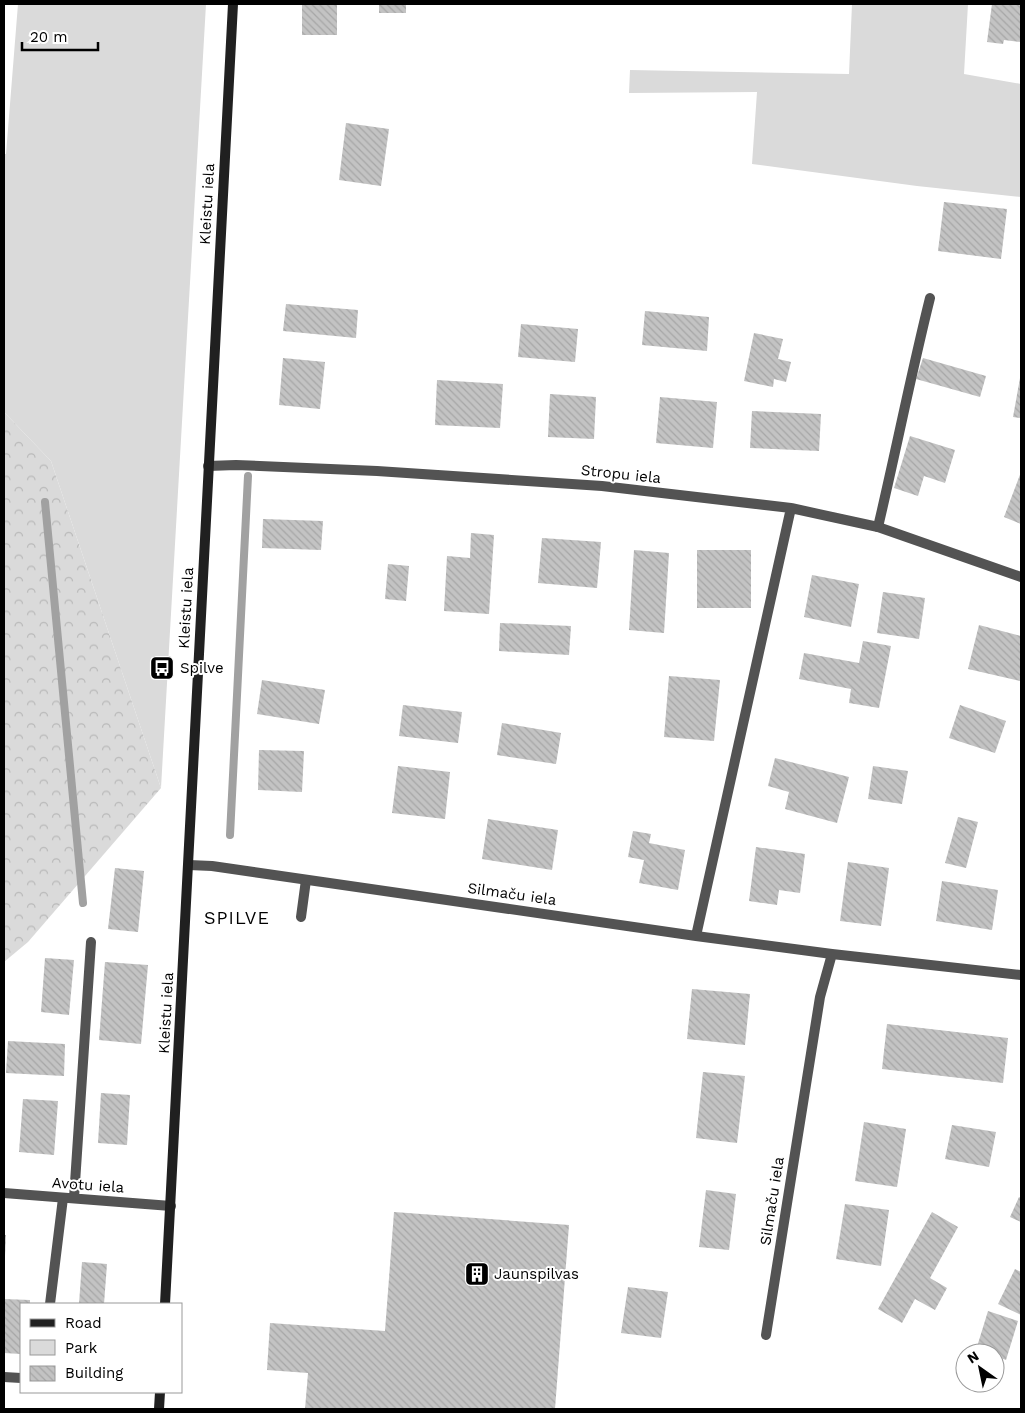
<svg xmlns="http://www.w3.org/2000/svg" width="1025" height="1413" viewBox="0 0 1025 1413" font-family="'Work Sans',sans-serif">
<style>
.green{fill:#dadada}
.forest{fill:url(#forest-crowns)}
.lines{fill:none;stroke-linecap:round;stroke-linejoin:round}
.stream{stroke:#a1a1a1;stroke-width:8}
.building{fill:url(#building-back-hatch)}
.lane{stroke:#535353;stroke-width:10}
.street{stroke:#535353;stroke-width:10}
.secondary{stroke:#202020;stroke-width:10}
.labels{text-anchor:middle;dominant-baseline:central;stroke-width:4;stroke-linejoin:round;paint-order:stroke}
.street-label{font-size:15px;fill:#000;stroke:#fff}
.poi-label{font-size:15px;fill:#000;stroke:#fff;text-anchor:start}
.quarter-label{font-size:18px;letter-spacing:1px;fill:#000;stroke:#fff}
</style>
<defs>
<pattern id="forest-crowns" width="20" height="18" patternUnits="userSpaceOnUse" patternTransform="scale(1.25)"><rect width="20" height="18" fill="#dadada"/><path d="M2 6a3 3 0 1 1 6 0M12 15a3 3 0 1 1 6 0" fill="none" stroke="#b9b9b9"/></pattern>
<pattern id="building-back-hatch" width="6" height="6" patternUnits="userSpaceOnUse" patternTransform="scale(1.25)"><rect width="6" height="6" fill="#c3c3c3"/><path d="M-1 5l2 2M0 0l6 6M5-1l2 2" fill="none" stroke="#a6a6a6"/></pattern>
</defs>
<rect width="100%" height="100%" fill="#fff"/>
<path class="green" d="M18 4H206L161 788 51 461 4 412V154H6Z
M852 4H968L964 74 1021 84V197L917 186 752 164 757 92 629 93 630 70 849 74Z"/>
<path class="forest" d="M4 412 51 461 161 788 28 942 4 962Z"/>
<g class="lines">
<path class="stream" d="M45 502 83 903
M230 835 248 476"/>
</g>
<path class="building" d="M302 4H337V35H302Z
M379 4H406V13H379Z
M992 4H1021V42L1004 40 1003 44 987 42Z
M346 123 389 129 381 186 339 180Z
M944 202 1007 209 1001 259 938 251Z
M286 304 358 310 356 338 283 331Z
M645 311 709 317 707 351 642 345Z
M521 324 578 329 575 362 518 357Z
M754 333 783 339 778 359 791 362 786 382 774 379 773 387 744 381Z
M283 358 325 362 320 409 279 405Z
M923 358 986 376 980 397 916 379Z
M1020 378H1021V418L1013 417Z
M437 380 503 384 500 428 435 425Z
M550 394 596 397 594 439 548 437Z
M660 397 717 402 713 448 656 443Z
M752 411 821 414 819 451 750 448Z
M910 436 955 450 945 483 924 476 918 496 894 488Z
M1021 472V524L1004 517Z
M263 519 323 521 321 550 262 548Z
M471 533 494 535 489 614 444 611 447 556 470 558Z
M542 538 601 542 597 588 538 583Z
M634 550 669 553 664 633 629 630Z
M697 550H751V608H697Z
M388 564 409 566 406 601 385 599Z
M812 575 859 584 851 627 804 617Z
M883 592 925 598 919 639 877 633Z
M500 623 571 626 569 655 499 651Z
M979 625 1021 636V675L1020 681 968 669Z
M863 641 891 646 879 708 849 703 851 689 799 679 804 653 859 663Z
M669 676 720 680 714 741 664 737Z
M262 680 325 690 319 724 257 714Z
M403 705 462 712 458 743 399 736Z
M960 705 1006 721 995 753 949 738Z
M502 723 561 733 556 764 497 755Z
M259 750 304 751 302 792 258 790Z
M775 758 849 777 837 823 785 809 789 792 768 786Z
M398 766 450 772 445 819 392 813Z
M873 766 908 771 902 804 868 799Z
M958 817 978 822 966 868 945 863Z
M488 819 558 830 552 870 482 859Z
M633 831 651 834 649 843 685 850 678 890 639 883 644 860 628 857Z
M756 847 805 854 800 893 779 890 777 905 749 901Z
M848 862 889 868 881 926 840 921Z
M115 868 144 871 138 932 108 929Z
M942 881 998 890 992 930 936 921Z
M45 958 74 960 69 1015 41 1012Z
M105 962 148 965 141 1044 99 1040Z
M692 989 750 994 745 1045 687 1039Z
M887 1024 1008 1038 1003 1083 882 1069Z
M8 1041 65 1044 64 1076 6 1073Z
M703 1072 745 1076 737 1143 696 1138Z
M101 1093 130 1095 127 1145 98 1143Z
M23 1099 58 1101 54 1155 19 1152Z
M864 1122 906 1129 897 1187 855 1181Z
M952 1125 996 1132 989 1167 945 1159Z
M706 1190 736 1194 729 1250 699 1247Z
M1019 1197 1021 1198V1222L1010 1217Z
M845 1204 889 1210 881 1266 836 1259Z
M394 1212 569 1225 555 1409H305L308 1373 267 1370 270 1323 385 1331Z
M932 1212 958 1227 930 1278 947 1288 935 1310 915 1299 902 1323 878 1309Z
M4 1235H6L5 1256H4Z
M82 1262 107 1264 104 1304H79Z
M1015 1269 1021 1272V1315L998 1304Z
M628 1287 668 1292 661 1338 621 1333Z
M4 1299 30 1300V1304H21V1354L4 1353Z
M988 1311 1018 1321 1006 1360 995 1356V1353H985L976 1350Z"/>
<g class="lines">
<path class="lane" d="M878 527C896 451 911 374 930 298
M301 917 306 880"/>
<path class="street" d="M208 466 236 465 377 471 602 486 791 508 878 527 1021 577
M189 865 212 866 696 936 832 954 1021 975
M696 936 791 508
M4 1193 171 1206
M74 1198 91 942
M50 1304 63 1198
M766 1335 820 997 832 954
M4 1377 21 1378"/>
<path class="secondary" d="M165 1304C189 871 209 437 233 4
M159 1409 160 1392"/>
</g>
<defs>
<symbol id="bus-square" viewBox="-11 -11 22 22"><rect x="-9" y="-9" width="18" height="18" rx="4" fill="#000" stroke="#fff"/><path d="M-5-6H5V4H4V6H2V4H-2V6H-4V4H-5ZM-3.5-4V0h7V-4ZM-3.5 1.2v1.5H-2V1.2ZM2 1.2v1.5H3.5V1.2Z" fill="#fff"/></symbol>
<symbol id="building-square" viewBox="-11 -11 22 22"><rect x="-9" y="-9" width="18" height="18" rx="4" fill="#000" stroke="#fff"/><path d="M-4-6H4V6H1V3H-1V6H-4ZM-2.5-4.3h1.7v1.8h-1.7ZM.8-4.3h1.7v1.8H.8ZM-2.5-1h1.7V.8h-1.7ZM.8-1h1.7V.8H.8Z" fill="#fff"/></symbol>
</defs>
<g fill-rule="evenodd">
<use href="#bus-square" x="148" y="654" width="28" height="28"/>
<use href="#building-square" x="463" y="1260" width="28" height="28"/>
</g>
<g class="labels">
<g class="street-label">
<text transform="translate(207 204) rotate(-87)">Kleistu iela</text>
<text transform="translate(621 474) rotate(6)">Stropu iela</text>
<text transform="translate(186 608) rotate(-87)">Kleistu iela</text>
<text transform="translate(512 894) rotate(8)">Silmaču iela</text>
<text transform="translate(166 1013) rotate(-87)">Kleistu iela</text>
<text transform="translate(88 1185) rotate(4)">Avotu iela</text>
<text transform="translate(772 1201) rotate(-81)">Silmaču iela</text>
</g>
<g class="poi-label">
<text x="180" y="668">Spilve</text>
<text x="494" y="1274">Jaunspilvas</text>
</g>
<g class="quarter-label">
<text x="237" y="917">SPILVE</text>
</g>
</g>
<rect width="1025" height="1413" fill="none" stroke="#000000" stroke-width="10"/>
<rect x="20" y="1303" width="162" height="90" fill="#ffffff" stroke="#999999"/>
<rect x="30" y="1319" width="25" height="8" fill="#202020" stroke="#999999"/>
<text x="65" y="1328" font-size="15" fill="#000000">Road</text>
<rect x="30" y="1340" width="25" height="15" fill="#dadada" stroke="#999999"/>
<text x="65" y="1353" font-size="15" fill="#000000">Park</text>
<rect x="30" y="1366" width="25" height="15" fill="url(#building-back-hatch)" stroke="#999999"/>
<text x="65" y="1378" font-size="15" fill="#000000">Building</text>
<g transform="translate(980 1368) rotate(327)"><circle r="24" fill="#ffffff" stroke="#999999"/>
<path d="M0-4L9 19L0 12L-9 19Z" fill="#000000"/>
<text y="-8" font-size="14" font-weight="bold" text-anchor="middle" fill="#000000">N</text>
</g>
<path d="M22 42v8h76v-8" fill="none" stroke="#000000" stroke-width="2.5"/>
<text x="30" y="42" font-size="15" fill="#000000" stroke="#ffffff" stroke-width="4" paint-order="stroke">20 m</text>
</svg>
